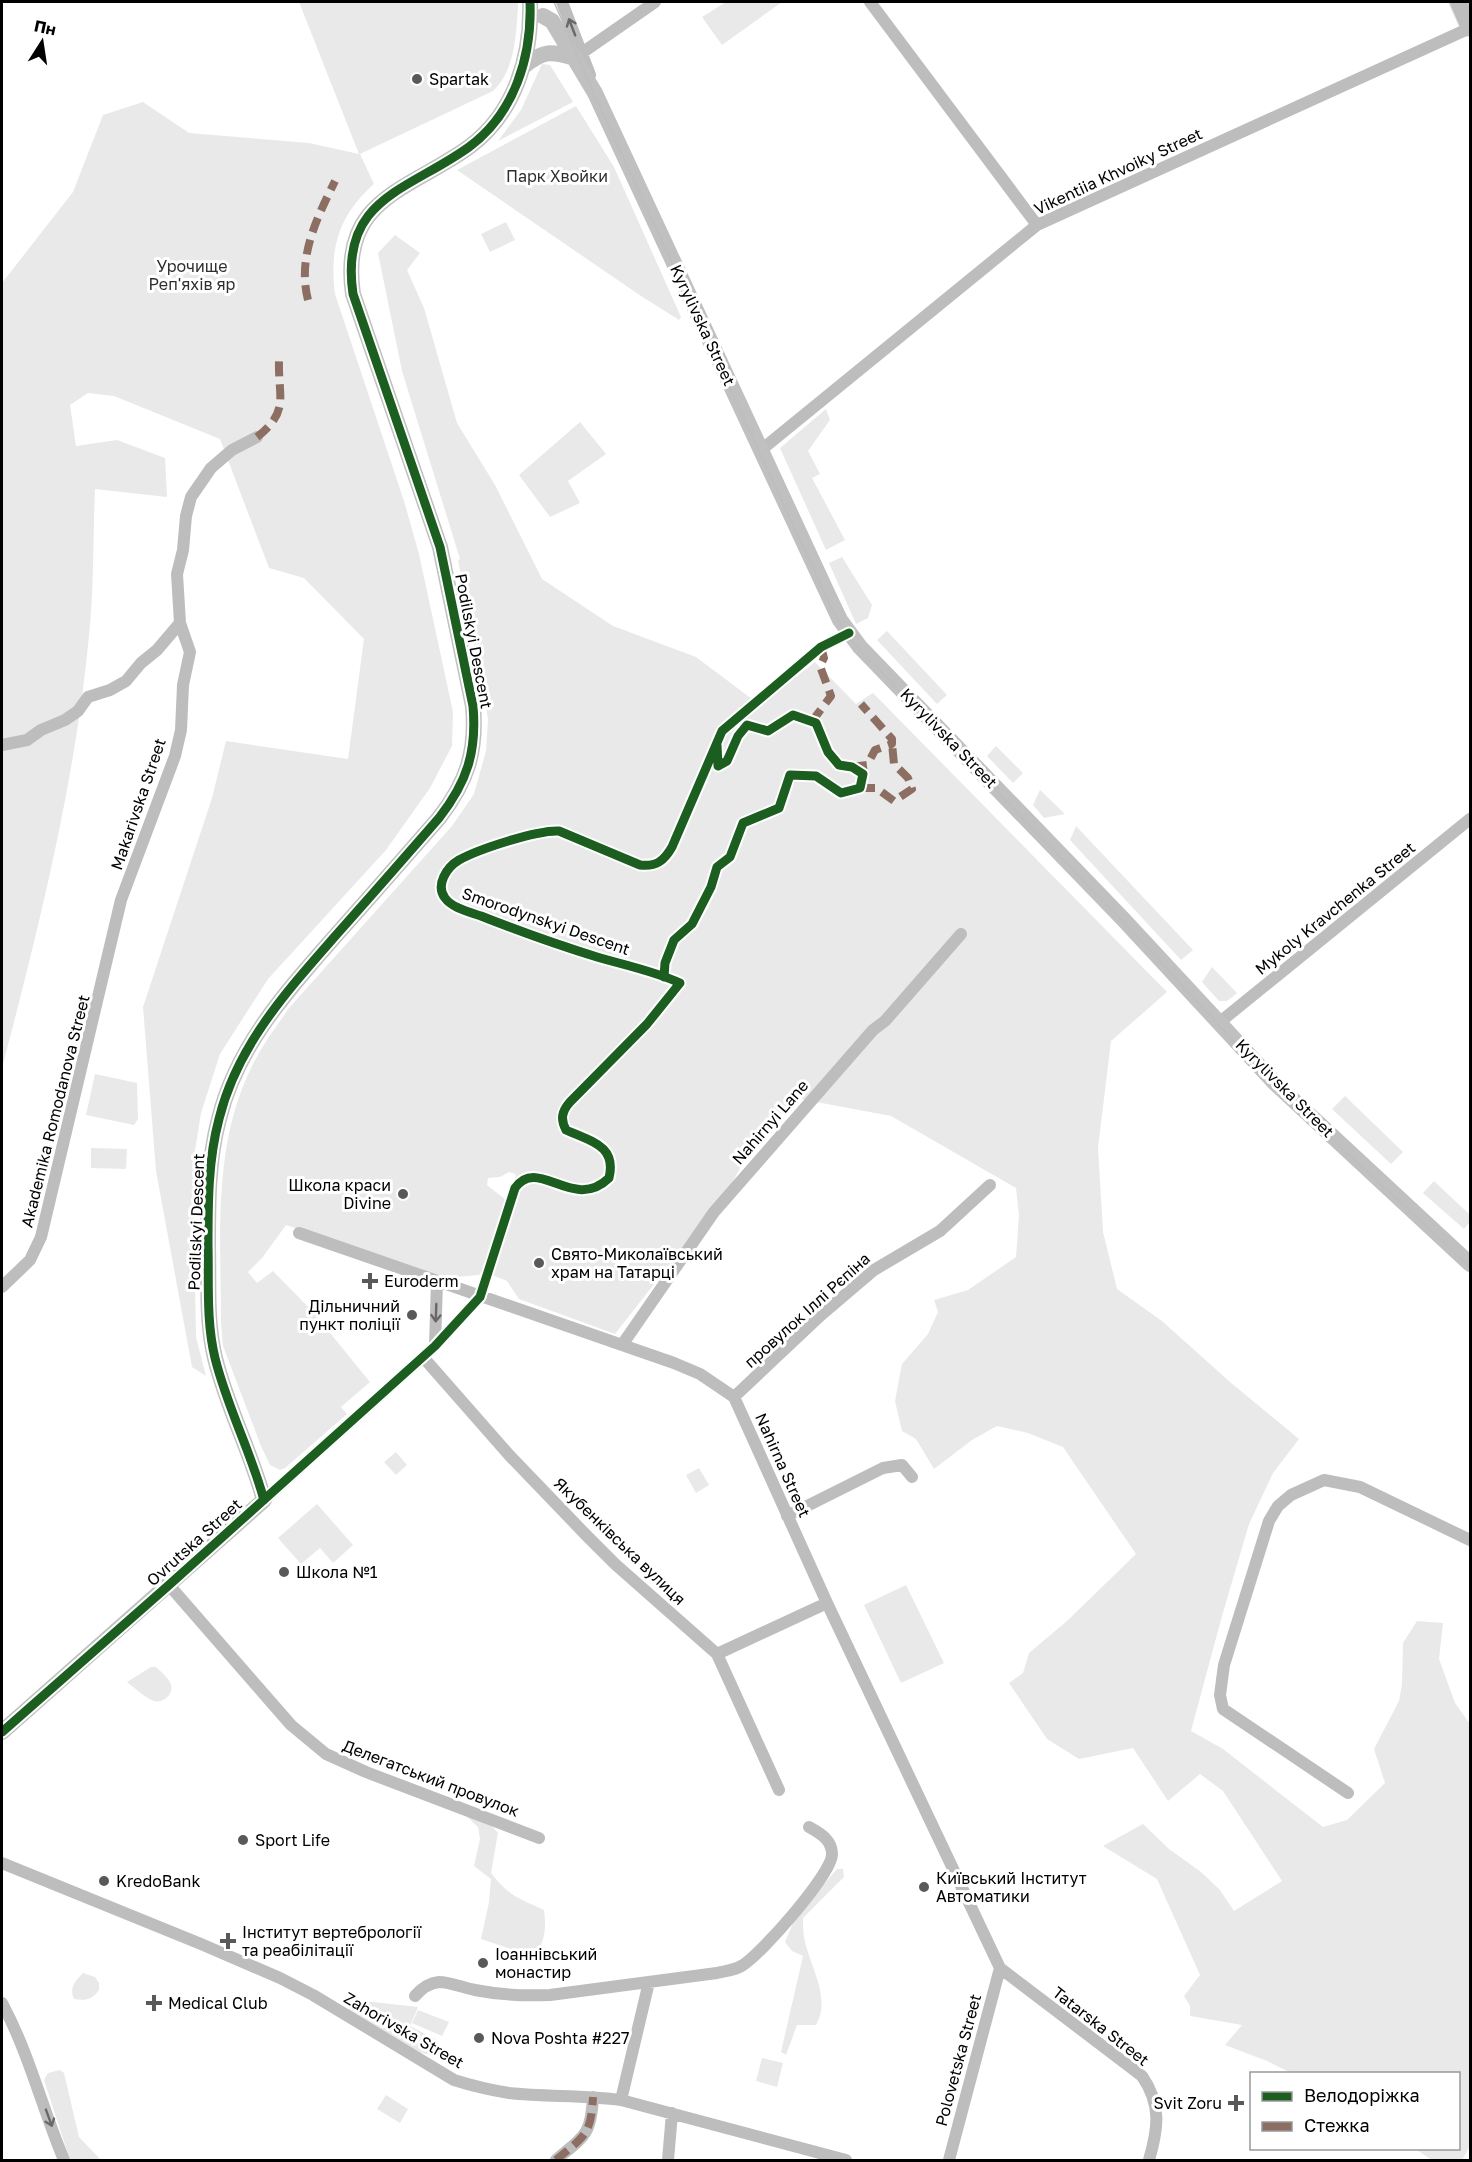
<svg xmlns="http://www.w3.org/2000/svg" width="1472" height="2162" viewBox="0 0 1472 2162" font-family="'Golos Text',sans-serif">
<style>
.green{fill:#e9e9e9;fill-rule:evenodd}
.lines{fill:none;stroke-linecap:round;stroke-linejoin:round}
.primary-casing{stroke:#dbdbdb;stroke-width:20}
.street{stroke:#bdbdbd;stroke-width:12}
.secondary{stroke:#c0c0c0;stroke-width:16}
.primary{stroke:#bdbdbd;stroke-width:18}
.tram{stroke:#bdbdbd;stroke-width:1.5}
.quiet{stroke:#8d6e63;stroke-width:8;stroke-dasharray:15 8;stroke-linecap:butt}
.cycleway-casing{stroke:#fff;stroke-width:13}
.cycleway{stroke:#1b5e20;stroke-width:9}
.oneway{stroke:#686868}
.poi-dot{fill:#595959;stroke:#fff;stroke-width:2}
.labels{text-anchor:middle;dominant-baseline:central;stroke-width:6;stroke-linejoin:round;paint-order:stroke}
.poi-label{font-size:16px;fill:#000;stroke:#fff;text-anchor:start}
.street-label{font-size:16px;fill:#000;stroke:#fff}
.park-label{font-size:16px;fill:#2e2e2e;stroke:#fff}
</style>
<rect width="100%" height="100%" fill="#fff"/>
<path class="green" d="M299 2H518V7C516 36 515 70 493 91L360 154 374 184C339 215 329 248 335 294L404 501 419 554 453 712 452 746 430 788 386 850 268 979 220 1054 201 1113 193 1163 196 1337 206 1376 192 1367 156 1171 143 1007 212 798 226 741 348 759 364 639 304 578 269 568 220 439 114 396 88 393 70 405 76 446 117 440 165 458 167 497 95 489C93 534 94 580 90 625 77 775 40 923 2 1068V283L73 192 103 115 143 102 189 133 309 143 359 154Z
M726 2H782L722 45 702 17Z
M542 64 550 65 573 102 498 141 521 110Z
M576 106 614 167 681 317 679 320 638 294 457 170Z
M506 222 515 240 490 252 481 234Z
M395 235 420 253 407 270 424 308 457 423 495 485 542 579 613 626 696 657 760 705 815 662 856 704 873 693 1167 992 1111 1041 1098 1148 1103 1232 1117 1289 1162 1321 1230 1382 1299 1439 1273 1473 1249 1524 1222 1616 1191 1731 1223 1749 1323 1827 1347 1820 1385 1783 1374 1749 1399 1701 1402 1684 1403 1643 1417 1621 1443 1623 1439 1659 1455 1703 1470 1724V2146L1462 2160H1432L1415 2149 1458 2148V2074L1291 2073 1267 2061 1225 2045 1242 2025 1190 2016V2006L1184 1996 1200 1975 1157 1879 1103 1846 1143 1824 1169 1849 1201 1872 1220 1890 1234 1911 1282 1881 1223 1791 1200 1774 1168 1801 1133 1748 1079 1759 1047 1739 1009 1683 1023 1673 1029 1653 1067 1621 1136 1554 1063 1447 1028 1433 997 1426 972 1440 934 1469 916 1439 902 1431 895 1401 902 1364 928 1334 938 1312 934 1300 968 1290 1016 1257 1019 1215 1016 1188 891 1116 795 1098 753 1144 730 1187 615 1334 519 1299 507 1281 482 1271 479 1275 443 1278 286 1225 262 1258 248 1272 257 1283 273 1271 313 1312 370 1382 341 1407 347 1414 285 1468 280 1470 270 1465 261 1446 223 1346 221 1323C221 1237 212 1146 252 1066 262 1045 276 1027 289 1008L452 826 474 794 486 751 488 719 458 560 460 559 402 371 378 253ZM509 1172 516 1174 506 1200 487 1185 488 1178 500 1177Z
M826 409 830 420 808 451 820 474 812 478 845 540 826 550 780 448Z
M580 422 606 454 568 481 580 503 550 517 519 475Z
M842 557 872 605 868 618 856 624 829 563Z
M887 631 947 695 937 704 877 640Z
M996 746 1023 773 1013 783 987 756Z
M1040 790 1065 814 1044 818 1033 805Z
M1076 826 1193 950 1181 960 1070 840Z
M1212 967 1237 993 1227 1001H1219L1202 982Z
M95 1074 137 1083 138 1119 134 1125 86 1115Z
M1345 1096 1403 1152 1391 1164 1332 1109Z
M91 1148 127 1149 126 1169 91 1168Z
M1434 1181 1470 1215V1222L1464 1229 1423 1193Z
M396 1452 407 1465 396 1475 384 1462Z
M699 1468 709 1485 696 1493 686 1475Z
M317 1504 353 1545 333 1563 320 1548 301 1564 278 1538Z
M906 1585 944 1663 901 1683 864 1605Z
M151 1667H156C161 1672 170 1679 171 1685 174 1694 163 1704 154 1701 145 1698 135 1688 127 1682Z
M464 1814 490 1824 498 1833 491 1873C509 1896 518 1898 544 1910 546 1926 546 1941 535 1954H526L481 1939 489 1902 491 1879 474 1866 480 1839 478 1827Z
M837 1869H843L844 1877 803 1918C803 1924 803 1931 804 1937 809 1966 832 1997 816 2025H797L786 2055 781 2052 803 1956 792 1951 785 1942 795 1918Z
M83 1973 95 1977 99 1983V1990C92 2000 85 2001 74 1999 69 1988 75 1981 83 1973Z
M355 2000 418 2007 410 2026 437 2040 429 2055 414 2050 348 2011 350 2002Z
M418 2010 449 2022 442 2036 412 2023Z
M762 2058 783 2063 777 2087 756 2081Z
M60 2070 64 2073 79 2137 101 2160H70L44 2080 48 2073Z
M386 2095 408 2109 400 2123 377 2109Z"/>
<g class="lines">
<defs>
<path id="primary" d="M1459 2 1470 27"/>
</defs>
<use href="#primary" class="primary-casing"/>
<path class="street" d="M562 2 590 75
M870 2 1037 225
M576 57 655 2
M761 450 1037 225 1470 28
M2 745 27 740 41 730 65 720 78 711 88 697 110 690 126 681 141 663 157 650 180 623
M1220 1022 1470 819
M299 1233 674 1363 700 1374 734 1397 827 1603 1000 1968 1142 2076C1162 2105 1158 2129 1149 2160
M2 1287 30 1260 41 1237 121 900 175 756 181 730 183 685 190 652 180 623 177 574 183 550 186 516 191 497 211 468 232 450 257 437
M622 1345 714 1212 873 1030 885 1021 961 934
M435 1346 437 1281
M423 1357 510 1456 587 1536 615 1564 717 1654 779 1790
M734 1397 820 1316 874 1270 940 1231 990 1185
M264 1500 435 1346 480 1297 515 1188C538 1155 573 1213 609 1178 617 1145 590 1141 566 1130 560 1119 562 1111 570 1102L647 1024 680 983C654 971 624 965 597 957 558 945 519 931 481 916 470 912 452 908 445 898 435 885 447 867 459 860 479 849 537 830 559 831L640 865C656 867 664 861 672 847L722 731 821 647 849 633
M787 1516 883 1468 902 1465 912 1477
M169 1585 291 1725 326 1754 366 1772 539 1838
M717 1654 827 1603
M1348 1793 1223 1709 1220 1695 1224 1665 1269 1521 1278 1506 1291 1495 1324 1480 1360 1487 1470 1540
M2 1863 201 1944 280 1978 313 1995 454 2080C473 2086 490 2090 509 2093 546 2097 584 2095 621 2100L846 2160
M415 1996C421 1989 429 1983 439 1982 450 1982 464 1988 475 1990 500 1995 525 1996 550 1995L717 1973C725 1971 736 1970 743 1965 761 1954 833 1873 832 1854 832 1840 820 1833 809 1827
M2 2003C29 2053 42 2108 64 2160
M621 2100 649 1982
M556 2160C584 2136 591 2136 593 2097
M668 2160 672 2113
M949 2160 1000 1968"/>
<path class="secondary" d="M543 16 552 21 595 93 831 601 840 620 860 647 1123 919 1275 1083 1470 1264
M524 66C544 50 551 51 575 58
M2 1732 264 1500C251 1452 227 1407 215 1358 206 1321 209 1283 208 1245 208 1203 208 1160 219 1119 237 1045 288 990 337 934 371 896 405 857 439 818 467 782 477 752 473 706L440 547 353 294C339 198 408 191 469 147 515 113 532 56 530 2"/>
<use href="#primary" class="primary"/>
<path class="tram" d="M554 2 594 94 831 607 846 633 859 649 1133 932 1276 1087 1470 1267"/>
<path class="quiet" d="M308 300C297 257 317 218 335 181
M257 437C290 411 278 398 279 361
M816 723V716L831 696 820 666 824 658 821 647
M852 767 867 765 875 750 892 744V739L861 704
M860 788H876L894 801 912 789 908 778 894 764 892 744
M556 2160C584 2136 591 2136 593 2097"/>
<defs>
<path id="cycleway" d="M664 977 665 963 674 940 692 924 711 887 717 867 730 857 743 823 779 808 790 775 816 776 841 793 860 788 863 774 852 767 839 765 828 752 816 723 793 715 768 731 747 725 738 736 727 761 718 766 717 745
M264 1500C251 1452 227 1407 215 1358 206 1321 209 1283 208 1245 208 1203 208 1160 219 1119 237 1045 288 990 337 934 371 896 405 857 439 818 467 782 477 752 473 706L440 547 353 294C339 198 408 191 469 147 515 113 532 56 530 2
M2 1732 169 1585 435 1346 480 1297 515 1188C538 1155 573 1213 609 1178 617 1145 590 1141 566 1130 560 1119 562 1111 570 1102L647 1024 680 983C654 971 624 965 597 957 558 945 519 931 481 916 470 912 452 908 445 898 435 885 447 867 459 860 479 849 537 830 559 831L640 865C656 867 664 861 672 847L722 731 821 647 849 633"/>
</defs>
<use href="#cycleway" class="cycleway-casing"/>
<use href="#cycleway" class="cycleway"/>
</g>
<defs><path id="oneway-shaft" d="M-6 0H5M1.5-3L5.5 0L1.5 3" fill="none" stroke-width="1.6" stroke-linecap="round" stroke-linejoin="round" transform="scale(1.5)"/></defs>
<g class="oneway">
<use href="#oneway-shaft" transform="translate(572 27) rotate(-111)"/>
<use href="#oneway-shaft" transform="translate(436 1313) rotate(92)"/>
<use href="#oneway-shaft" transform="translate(49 2118) rotate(70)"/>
</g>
<g class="poi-dot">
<circle cx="417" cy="79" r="6"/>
<circle cx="403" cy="1194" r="6"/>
<circle cx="539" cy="1263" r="6"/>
<path d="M367 1272h6v6h6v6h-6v6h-6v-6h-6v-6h6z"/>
<circle cx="412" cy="1315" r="6"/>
<circle cx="284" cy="1572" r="6"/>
<circle cx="243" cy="1840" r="6"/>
<circle cx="104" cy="1881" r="6"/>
<circle cx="924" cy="1887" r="6"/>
<path d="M225 1932h6v6h6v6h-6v6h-6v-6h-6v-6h6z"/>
<circle cx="483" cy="1963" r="6"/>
<path d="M151 1994h6v6h6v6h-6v6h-6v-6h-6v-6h6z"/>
<circle cx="479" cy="2038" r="6"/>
<path d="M1233 2094h6v6h6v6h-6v6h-6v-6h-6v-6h6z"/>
</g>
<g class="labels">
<g class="poi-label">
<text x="429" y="79">Spartak</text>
<text x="391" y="1185" text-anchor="end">Школа краси<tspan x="391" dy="18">Divine</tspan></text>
<text x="551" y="1254">Свято-Миколаївський<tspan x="551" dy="18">храм на Татарці</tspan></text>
<text x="384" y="1281">Euroderm</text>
<text x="400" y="1306" text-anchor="end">Дільничний<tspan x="400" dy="18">пункт поліції</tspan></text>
<text x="296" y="1572">Школа №1</text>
<text x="255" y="1840">Sport Life</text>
<text x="936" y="1878">Київський Інститут<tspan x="936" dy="18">Автоматики</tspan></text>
<text x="116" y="1881">KredoBank</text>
<text x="242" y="1932">Інститут вертебрології<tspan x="242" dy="18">та реабілітації</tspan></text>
<text x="495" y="1954">Іоаннівський<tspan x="495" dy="18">монастир</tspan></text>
<text x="168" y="2003">Medical Club</text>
<text x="491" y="2038">Nova Poshta #227</text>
<text x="1222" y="2103" text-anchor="end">Svit Zoru</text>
</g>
<g class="street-label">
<text transform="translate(1118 171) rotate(-25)">Vikentiia Khvoiky Street</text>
<text transform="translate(703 325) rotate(65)">Kyrylivska Street</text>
<text transform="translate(474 641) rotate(79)">Podilskyi Descent</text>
<text transform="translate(949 738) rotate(46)">Kyrylivska Street</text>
<text transform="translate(138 804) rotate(-71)">Makarivska Street</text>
<text transform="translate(1335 908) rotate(-39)">Mykoly Kravchenka Street</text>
<text transform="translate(546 921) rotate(19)">Smorodynskyi Descent</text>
<text transform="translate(1285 1088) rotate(45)">Kyrylivska Street</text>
<text transform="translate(55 1111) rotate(-76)">Akademika Romodanova Street</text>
<text transform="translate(770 1122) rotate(-49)">Nahirnyi Lane</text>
<text transform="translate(196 1222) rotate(-88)">Podilskyi Descent</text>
<text transform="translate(807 1310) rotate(-42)">провулок Іллі Рєпіна</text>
<text transform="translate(783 1465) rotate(66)">Nahirna Street</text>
<text transform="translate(620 1541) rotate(44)">Якубенківська вулиця</text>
<text transform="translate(194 1542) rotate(-42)">Ovrutska Street</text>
<text transform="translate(431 1778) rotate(21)">Делегатський провулок</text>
<text transform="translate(1101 2026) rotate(38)">Tatarska Street</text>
<text transform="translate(404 2030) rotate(30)">Zahorivska Street</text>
<text transform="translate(958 2060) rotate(-75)">Polovetska Street</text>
</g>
<g class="park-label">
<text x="557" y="176">Парк Хвойки</text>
<text x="192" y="266">Урочище<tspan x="192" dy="18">Реп'яхів яр</tspan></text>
</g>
</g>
<rect width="1472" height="2162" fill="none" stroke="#000000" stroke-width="6"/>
<rect x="1250" y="2072" width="210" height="78" fill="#ffffff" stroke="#999999" stroke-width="1.5"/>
<rect x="1262" y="2092" width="30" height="9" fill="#1b5e20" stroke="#999999" stroke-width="1.5"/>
<text x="1304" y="2102" font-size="18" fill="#000000">Велодоріжка</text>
<rect x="1262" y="2122" width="30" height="9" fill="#8d6e63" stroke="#999999" stroke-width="1.5"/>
<text x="1304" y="2132" font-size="18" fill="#000000">Стежка</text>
<g transform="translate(42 42) rotate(12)" stroke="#ffffff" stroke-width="4.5" paint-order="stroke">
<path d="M0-4.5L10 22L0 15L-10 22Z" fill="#000000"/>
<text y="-9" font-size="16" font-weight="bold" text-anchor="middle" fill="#000000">Пн</text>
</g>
</svg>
